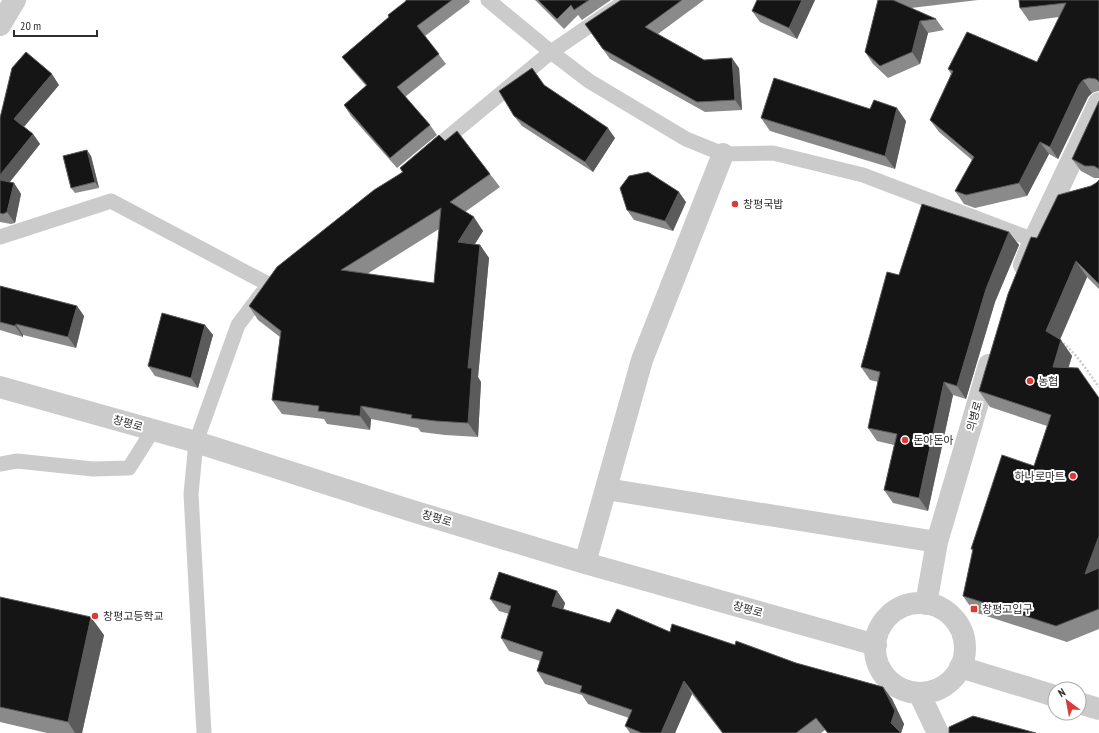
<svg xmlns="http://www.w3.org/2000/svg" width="1099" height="733" viewBox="0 0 1099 733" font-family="'PT Sans Narrow','Noto Sans KR',sans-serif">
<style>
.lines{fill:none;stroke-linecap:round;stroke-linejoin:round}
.path{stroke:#cbcbcb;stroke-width:2.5;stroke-dasharray:2 2;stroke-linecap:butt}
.lane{stroke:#cbcbcb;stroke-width:15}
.street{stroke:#cbcbcb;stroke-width:22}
.wall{fill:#8a8a8a;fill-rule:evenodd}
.shaded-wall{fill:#5b5b5b}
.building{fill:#151515;stroke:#5b5b5b;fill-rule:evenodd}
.poi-dot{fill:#dc3a38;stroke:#fff;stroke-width:1.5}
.labels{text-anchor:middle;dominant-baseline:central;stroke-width:4;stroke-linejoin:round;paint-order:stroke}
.poi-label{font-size:11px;fill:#2e2e2e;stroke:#fff;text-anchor:start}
.street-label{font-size:11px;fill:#2e2e2e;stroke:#fff}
</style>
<rect width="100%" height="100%" fill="#fff"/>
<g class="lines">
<path class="path" d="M1060 341C1076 352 1087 371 1099 387"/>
<path class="lane" d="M488 0 551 52 589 81 686 139 723 154 773 153 863 175 1034 240
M429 153 551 52 627 0
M0 237 111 201 268 284
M0 464 17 461 93 469 129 468 153 430
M204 733 191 494 196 442 238 325 262 293"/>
<path class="street" d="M0 25 15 0
M1024 265 1034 240 1099 103
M0 387 196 442 409 510 585 563 876 645
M606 489 937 542
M585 563 642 360 723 154
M875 648a45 45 0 1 1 90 0a45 45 0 1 1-90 0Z
M926 604 937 542 989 365
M960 667 1055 696
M919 693 938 733
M1079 703 1099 709"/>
</g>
<path class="wall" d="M406 0H469L470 2 425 36 446 64 405 97 430 125 437 135 397 168 351 116 344 105 366 86 350 67 342 57 389 17 406 1Z
M535 0H611L582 20 578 15 564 29Z
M621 0H704L658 34 704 60 739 68 742 110 705 112 610 59 585 24Z
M815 0 797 39 760 22 752 11Z
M878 0H978L911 8 936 19 944 30 928 33 920 64 888 78 873 64 865 52Z
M1019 0H1099V91H1098L1092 93 1088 97 1058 159 1049 154 1027 196 975 208 964 204 955 191 972 160 939 132 930 120 951 74 948 69 1037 62 1059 17 1029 21 1020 8Z
M532 68 545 86 615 138 593 172 522 126 514 116Z
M59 85 24 127 33 134 40 144 10 182 14 183 21 194 15 223 11 224 0 222V118Z
M1099 101V178H1094L1081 171 1072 159Z
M870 109 906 121 895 169 770 131 761 118Z
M445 141 490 174 500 187 465 212 483 231 475 244 480 245 489 258 478 377 481 382 478 437 445 435 421 432 418 428 371 419 370 430 327 424 324 419 282 414 272 400 280 337 258 320 249 306 402 172 400 168ZM439 229 434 283 367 274Z
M91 156 99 188 75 193 71 188Z
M1099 180V289L1087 277 1060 340 1072 356 1068 368 1099 398V629L1067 642 974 612 963 596 973 551 971 549 1034 466 1047 426 990 407 979 391 1037 238 1091 186 1096 183Z
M686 202 673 231 634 220 627 210Z
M1009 232 1019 245 995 302 966 399 953 395 928 511 893 503 884 490 894 445 877 441 868 428 878 382 870 380 861 367 899 275Z
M0 286 77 306 84 316 76 348 23 335V337L0 330Z
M205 325 213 335 198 388 155 376 148 366Z
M557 591 565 603 563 609 610 623 670 632 735 645 796 663 883 687 892 699 904 724 901 733H827L825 730 821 733H722L692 694 675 733H630L625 726 629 718 588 704 582 695 545 684 537 671 540 661 509 651 501 638 509 614 499 611 490 599Z
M0 597 104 635 82 733H47L0 722Z"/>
<path class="shaded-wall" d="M802 0H815L797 39 789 28Z
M920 21 928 33 920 64 912 52Z
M732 58 739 68 742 110 735 100Z
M52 74 59 85 22 129 14 119Z
M1083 80 1092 93 1088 97 1058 159 1050 147 1079 85Z
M897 108 906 121 895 169 885 156Z
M608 128 615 138 593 172 585 162Z
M33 134 40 144 4 189 0 184V175Z
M1040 142 1049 154 1027 196 1019 183Z
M87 150 91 156 99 188 95 182Z
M14 183 21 194 15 223 7 212Z
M679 192 686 202 673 231 665 221Z
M474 217 483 231 468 255 458 242Z
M1009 232 1019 245 995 302 966 399 957 386 986 289Z
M480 245 489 258 478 377 481 382 478 437 468 423V368Z
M1076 261 1087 277 1057 346 1046 331Z
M77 306 84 316 76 348 68 337Z
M16 324 23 335V337L15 326Z
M205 325 213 335 198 388 191 378Z
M1061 340 1072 356 1064 383 1053 367Z
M944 382 953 395 928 511 919 498Z
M361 406 371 419 370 430 360 416Z
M1099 536V581L1085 574Z
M557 591 565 603 561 618 552 606Z
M91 617 104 635 82 733H75L68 722Z
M684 681 692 694 675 733H661Z
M883 687 892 699 904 724 901 733H898L891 723Z"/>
<path class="building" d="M406 0H452L417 26 439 54 397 87 430 125 390 158 344 105 367 85 342 57 389 17 388 15 406 1Z
M538 0H589L574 10 571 5 557 19Z
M621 0H682L645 27 704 60 732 58 735 100 697 102 603 49 585 24Z
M757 0H802L789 28 752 11Z
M878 0H893L936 19 920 21 912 52 880 66 865 52Z
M1019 0H1099V82L1096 79 1089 78 1083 80 1079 85 1050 147 1040 142 1019 183 966 195 955 191 974 157 930 120 953 71 948 69 967 32 1037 62 1066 3 1020 8Z
M26 52 52 74 14 119 33 134 0 175V118L12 68Z
M532 68 544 85 608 128 585 162 514 116 499 91Z
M774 78 870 109 874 100 897 108 885 156 761 118Z
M1099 101V169L1094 166H1085L1072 159Z
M457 131 490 174 450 202 474 217 458 242 480 245 468 368H472L468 423 436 421 411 418 412 415 361 406 360 416 318 411 319 406 272 400 281 331 249 306 277 267 374 190 403 172 400 168 439 135 445 141ZM441 208 434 283 341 270Z
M87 150 95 182 71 188 63 156Z
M648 172 679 192 665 221 627 210 620 188 629 176Z
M0 180 14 183 7 212 3 214 0 213Z
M1099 180V284L1076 261 1046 331 1061 340 1053 367 1078 368 1099 398V536L1085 574 1099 568V609L1056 626 963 596 973 549H971L1002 455 1034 466 1051 415 979 391 1008 294 1031 237 1037 238 1058 195 1091 186 1096 183Z
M922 204 1009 232 986 289 957 386 944 382 919 498 884 490 897 434 868 428 880 372 861 367 887 272 899 275Z
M0 286 77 306 68 337 16 324 15 326 0 322Z
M162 313 205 325 191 378 148 366Z
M499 572 557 591 552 606 610 623 617 609 670 632 672 624 735 645 736 641 796 663 883 687 895 711 891 723 900 732V733H828L816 718 796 733H723L684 681 661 733H642L625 726 632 710 580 692 582 686 537 671 543 652 501 638 511 606 490 599Z
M0 597 91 617 68 722 0 707Z
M973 716 1036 733H949V727Z"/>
<g class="poi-dot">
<circle cx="735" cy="204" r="4"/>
<circle cx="1030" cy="381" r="4"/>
<circle cx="905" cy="440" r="4"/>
<circle cx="1073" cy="476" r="4"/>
<rect x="970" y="605" width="8" height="8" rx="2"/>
<circle cx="95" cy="616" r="4"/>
</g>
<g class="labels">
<g class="poi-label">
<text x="743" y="204">창평국밥</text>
<text x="1038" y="381">농협</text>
<text x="913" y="440">돈아돈아</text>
<text x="1065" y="476" text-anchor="end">하나로마트</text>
<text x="982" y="609">창평고입구</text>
<text x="103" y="616">창평고등학교</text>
</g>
<g class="street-label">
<text transform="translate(974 416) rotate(-74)">의병로</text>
<text transform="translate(128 423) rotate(16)">창평로</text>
<text transform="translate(437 518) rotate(17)">창평로</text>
<text transform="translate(748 609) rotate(16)">창평로</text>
</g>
</g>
<g transform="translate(1067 701) rotate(328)"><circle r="19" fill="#ffffff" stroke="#ababab"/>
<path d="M0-3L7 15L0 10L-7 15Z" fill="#dc3a38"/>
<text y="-6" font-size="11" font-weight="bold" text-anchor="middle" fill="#2e2e2e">N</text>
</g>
<path d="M14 30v6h83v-6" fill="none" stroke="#2e2e2e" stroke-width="2"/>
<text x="20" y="30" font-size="12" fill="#2e2e2e" stroke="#ffffff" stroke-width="3" paint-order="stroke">20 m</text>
</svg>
